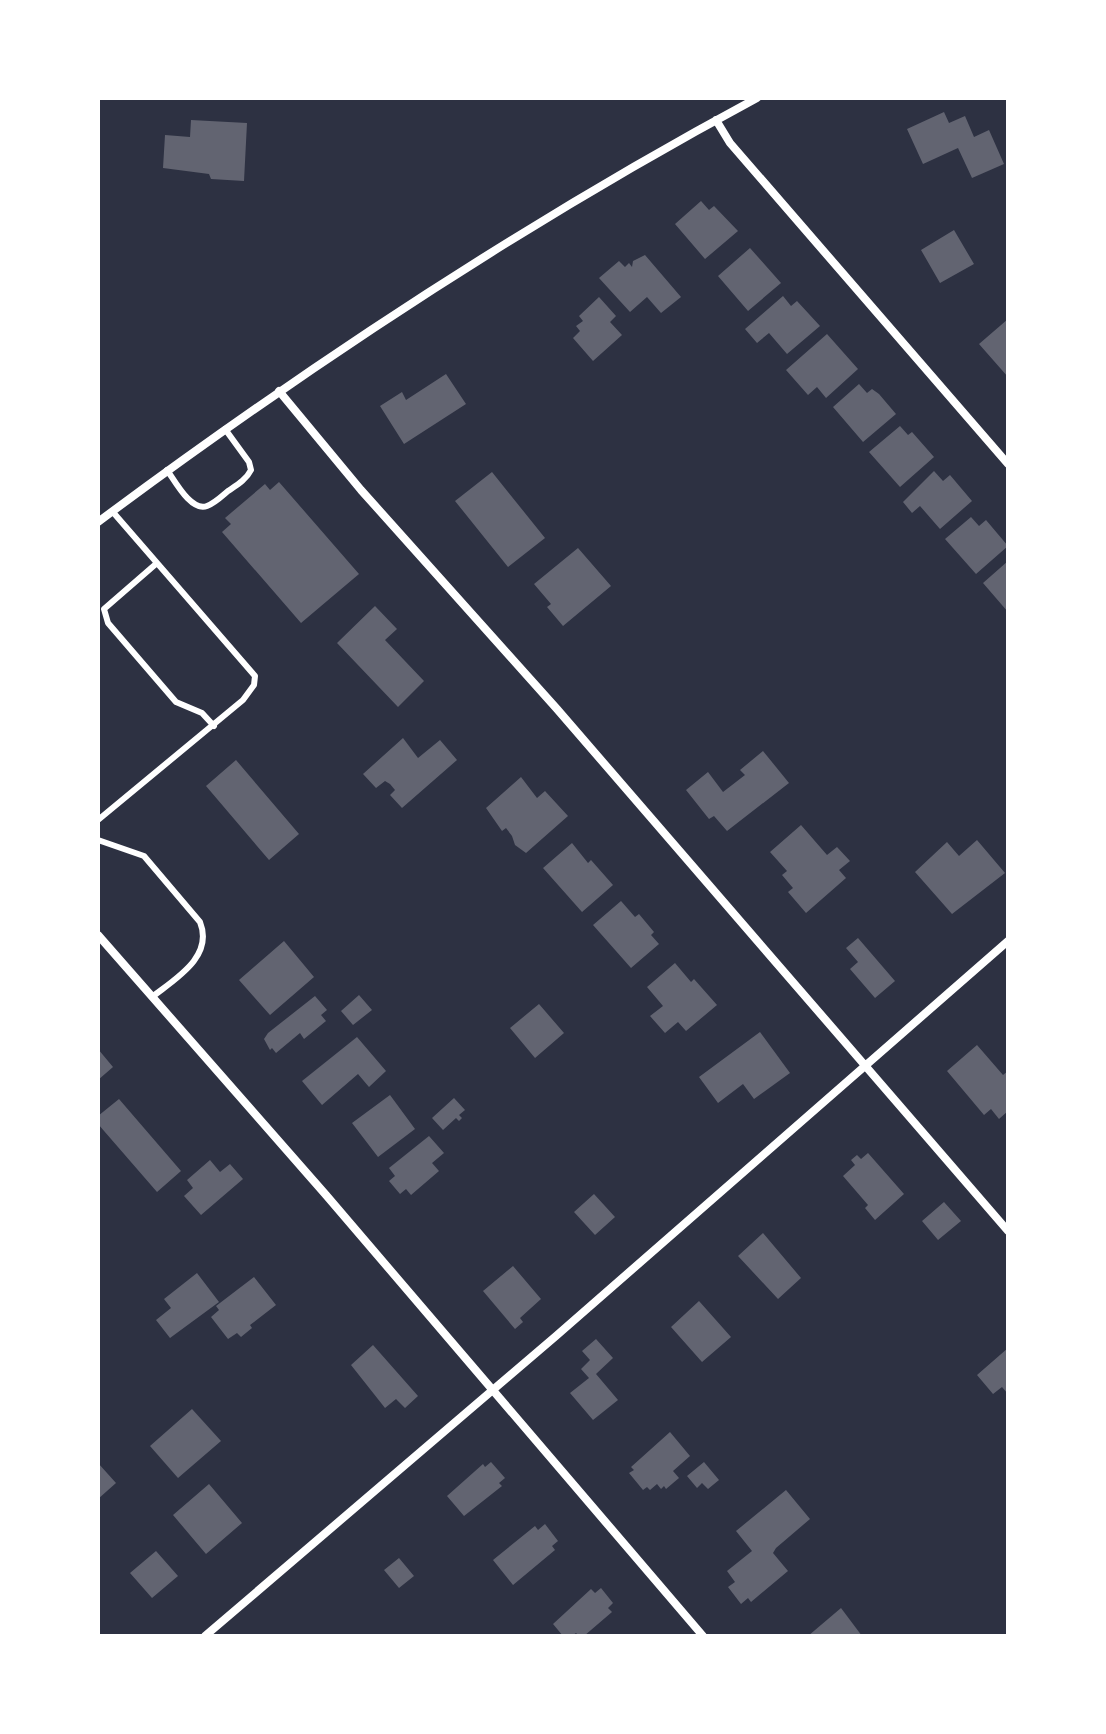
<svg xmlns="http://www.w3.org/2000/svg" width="1106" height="1734" viewBox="0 0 1106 1734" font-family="'Fira Sans',sans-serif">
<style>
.building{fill:#626471}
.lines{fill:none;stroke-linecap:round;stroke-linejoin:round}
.service{stroke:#fff;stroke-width:6}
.minor{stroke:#fff;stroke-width:8}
</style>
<rect width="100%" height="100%" fill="#2d3142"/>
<path class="building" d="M944 112 949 123 965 116 974 137 989 130 1004 164 972 178 958 148 923 164 907 129Z
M191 120 247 123 244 181 211 179 209 174 163 168 165 135 190 137Z
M701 201 709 210 714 206 738 231 705 259 675 224Z
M954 230 974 264 940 283 921 250Z
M750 248 781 283 748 311 718 276Z
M645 255 681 297 661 313 647 297 630 312 599 278 619 261 625 267 629 263 632 267 633 261Z
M783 296 791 306 797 301 820 326 787 354 769 333 757 343 745 329Z
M599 297 616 316 610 322 622 335 593 361 573 338 580 331 576 326 583 321 579 316Z
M1008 319V377L979 344Z
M827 334 858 369 826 398 817 387 808 395 786 370Z
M446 374 466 404 404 444 380 406 402 392 406 400Z
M859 384 867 393 872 389 879 394 896 414 863 442 833 407Z
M900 426 908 435 912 432 934 457 900 487 869 452Z
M934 471 943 481 950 475 972 501 940 529 920 506 912 513 903 502Z
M492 472 545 538 508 567 455 501Z
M279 482 359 574 301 623 222 532 231 524 225 518 265 484 270 490Z
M971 517 979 526 986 520 1008 546 976 574 945 539Z
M578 548 611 586 563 626 547 607 551 604 534 584Z
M1008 561V612L983 583Z
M375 606 397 629 385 640 424 681 398 707 337 643Z
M403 738 418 758 440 740 457 760 402 808 390 795 395 790 390 784 385 781 376 788 363 774Z
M763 751 789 783 727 831 714 816 709 819 686 790 708 772 723 792 745 775 740 770Z
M236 760 299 834 269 860 206 786Z
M521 777 537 798 545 791 568 816 526 853 515 845 512 836 506 828 502 831 486 808Z
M801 825 827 855 837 847 850 861 839 870 846 878 806 913 788 892 793 888 782 875 787 871 770 852Z
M977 840 1005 873 952 914 915 872 947 842 959 856Z
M572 843 588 863 591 860 613 885 582 912 543 868Z
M621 901 635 917 639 914 654 932 651 935 659 944 631 968 593 925Z
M858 938 895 981 875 998 850 969 858 962 846 948Z
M284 941 314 977 270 1015 239 980Z
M675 963 691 982 694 979 717 1005 686 1031 678 1022 665 1033 650 1016 663 1006 647 987Z
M359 995 372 1010 353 1025 341 1011Z
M315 996 327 1010 321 1015 326 1021 304 1039 300 1033 276 1053 272 1048 270 1050 264 1039 268 1033Z
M539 1004 564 1033 535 1058 510 1028Z
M760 1032 790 1073 754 1099 743 1084 718 1103 699 1077Z
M357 1037 386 1071 369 1087 358 1074 322 1105 302 1081Z
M977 1045 1003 1075 1008 1071V1111L999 1119 991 1109 984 1115 947 1071Z
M98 1049 113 1067 98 1080Z
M390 1095 415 1129 378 1157 352 1123Z
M454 1098 465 1110 459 1115 462 1118 459 1121 456 1118 443 1130 432 1118Z
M119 1099 181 1171 157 1192 98 1124V1116Z
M429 1136 444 1153 432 1163 439 1171 411 1195 406 1189 400 1194 389 1181 395 1176 389 1168Z
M868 1153 904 1194 875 1220 865 1208 868 1205 843 1176 855 1165 851 1160 857 1155 861 1159Z
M210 1160 220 1172 230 1164 243 1179 201 1215 184 1196 193 1188 187 1180Z
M594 1194 615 1217 595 1235 574 1212Z
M944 1202 961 1221 938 1240 922 1221Z
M763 1233 801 1278 778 1299 738 1256Z
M513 1266 541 1299 520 1318 523 1322 515 1329 483 1291Z
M197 1273 219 1302 170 1338 156 1320 171 1308 164 1299Z
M254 1277 276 1305 250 1325 252 1328 241 1337 237 1333 228 1339 211 1317 219 1310 216 1306Z
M699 1301 731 1337 702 1362 671 1327Z
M596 1339 613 1358 596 1374 618 1400 593 1420 570 1393 589 1378 581 1369 590 1360 582 1351Z
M373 1345 418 1396 405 1408 396 1399 385 1408 351 1365Z
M1008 1348V1394L1002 1387 993 1394 977 1375Z
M192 1409 221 1441 178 1478 150 1446Z
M670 1432 690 1456 673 1471 679 1478 666 1489 664 1486 661 1489 657 1484 650 1490 647 1487 643 1490 629 1473 634 1470 631 1467Z
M491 1462 505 1478 499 1483 502 1486 464 1516 447 1496 483 1464 485 1467Z
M704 1462 719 1480 708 1489 702 1483 697 1488 687 1476Z
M98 1463 116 1483 98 1499Z
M209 1484 242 1523 206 1554 173 1515Z
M786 1490 810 1519 776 1548 773 1553 788 1571 751 1602 748 1598 741 1604 728 1587 735 1582 727 1571 752 1551 736 1531Z
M545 1524 558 1541 552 1546 555 1550 513 1585 493 1560 535 1526 538 1530Z
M156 1551 178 1576 152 1598 130 1573Z
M399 1558 414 1576 399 1588 384 1570Z
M601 1588 613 1603 608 1608 612 1612 584 1636H579L576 1633 572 1636H563L553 1624 591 1589 595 1593Z
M841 1608 862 1636H808Z"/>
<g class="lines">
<path class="service" d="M167 470C175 481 191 512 207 506 215 503 222 496 228 491 237 485 246 480 251 470L249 462 225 429
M157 563 104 609 108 623 176 702 202 713 214 726
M98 820 243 700 254 685 255 676 112 511
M98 840 144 856 200 922C214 957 175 979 152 997"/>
<path class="minor" d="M716 120 730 143 1008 464
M279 391 361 490 557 709 1008 1231
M98 522C308 366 526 222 757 98
M98 935 326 1195 703 1636
M205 1636 556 1336 1008 941"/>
</g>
<rect width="1106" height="1734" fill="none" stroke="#ffffff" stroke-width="200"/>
</svg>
